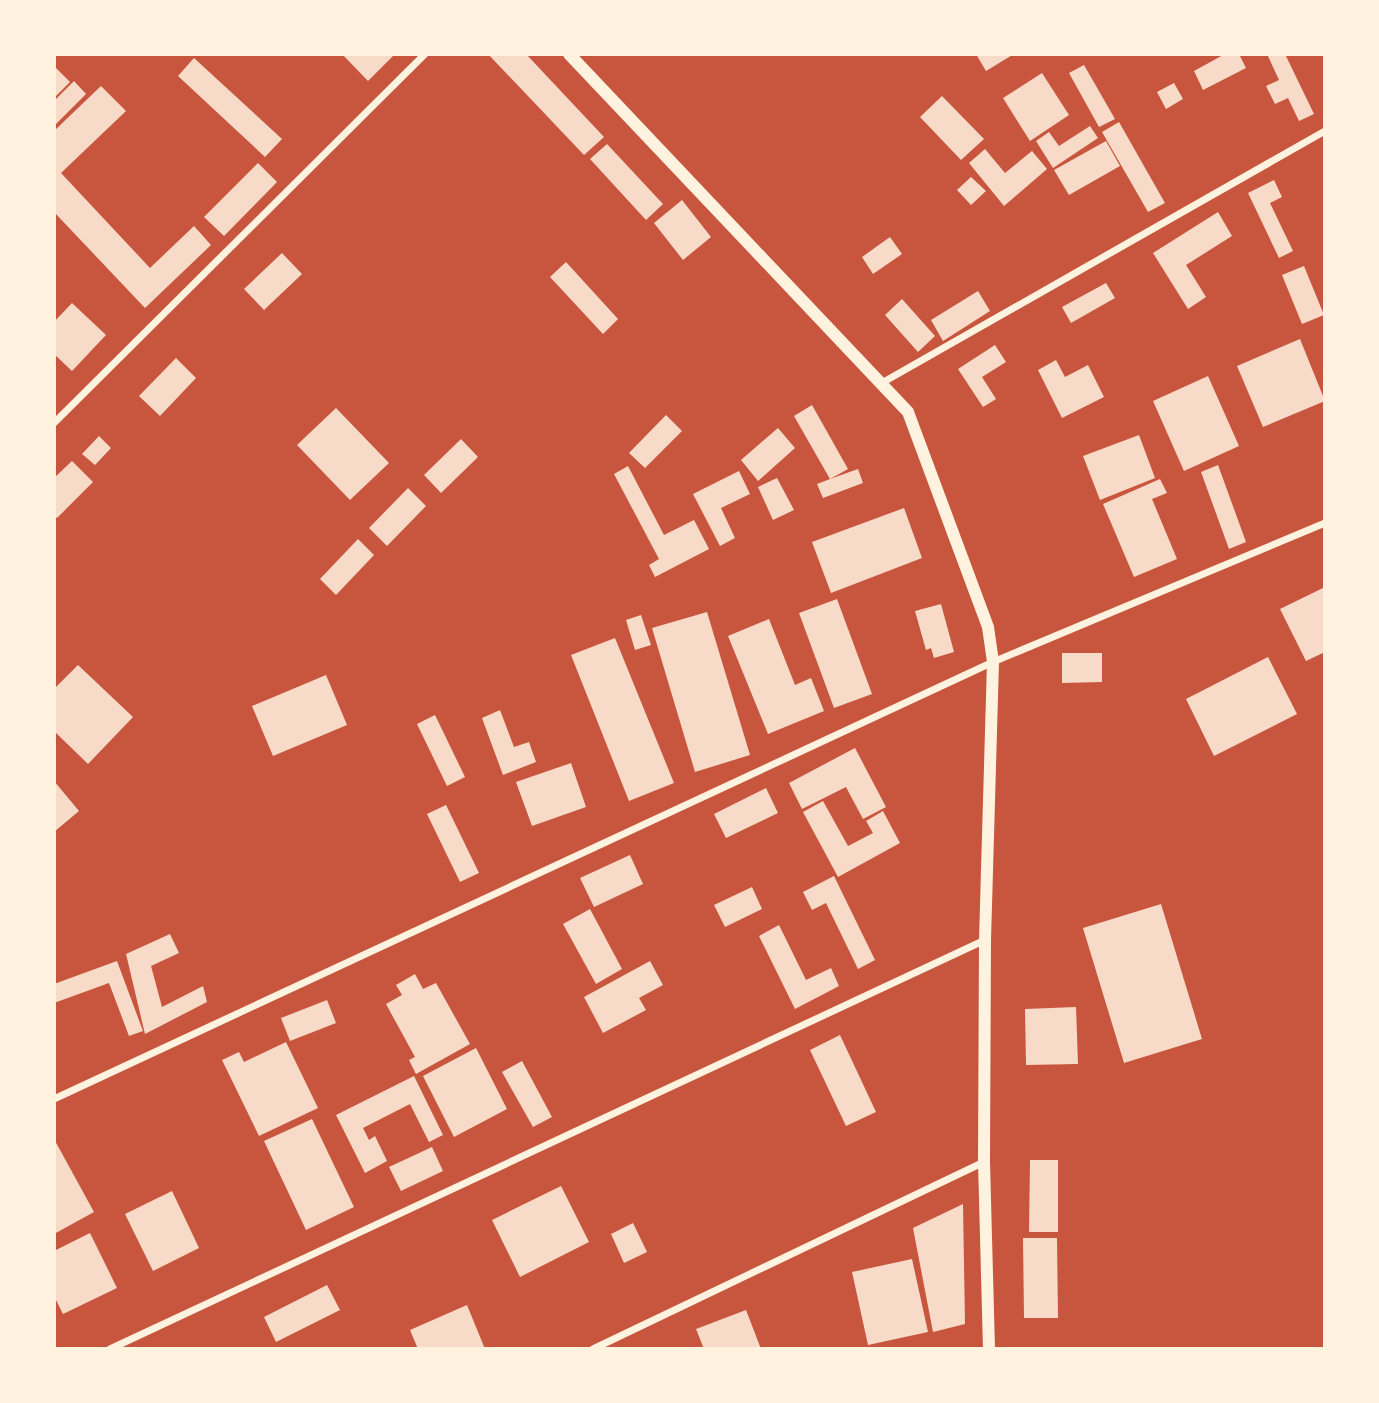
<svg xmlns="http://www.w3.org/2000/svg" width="1379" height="1403" viewBox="0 0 1379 1403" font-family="Raleway,sans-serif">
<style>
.building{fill:#f7dbc8}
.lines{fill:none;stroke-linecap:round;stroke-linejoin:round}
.minor{stroke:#fff3e0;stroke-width:7}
.tertiary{stroke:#fff3e0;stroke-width:12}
</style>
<rect width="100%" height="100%" fill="#c8553d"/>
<path class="building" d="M342 54H395L368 81Z
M488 54H526L604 137 584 155Z
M976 54H1014L986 71Z
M1225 54H1239L1246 68 1203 90 1194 71Z
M1267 54H1285L1314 114 1299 121 1288 98 1275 104 1266 86 1279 80Z
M194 58 282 139 265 157 178 76Z
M1084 65 1115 119 1099 127 1069 73Z
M54 66 70 82 54 98Z
M1042 73 1069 115 1030 141 1003 98Z
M74 81 86 94 54 126V101Z
M1174 83 1183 99 1166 109 1157 92Z
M101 86 126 111 61 173 150 268 194 226 211 245 145 308 54 212V131Z
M942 96 984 139 961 160 920 117Z
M1119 122 1165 203 1148 212 1102 132Z
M1090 126 1098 138 1053 168 1036 141 1049 132 1059 146Z
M1106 141 1120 166 1069 195 1054 170Z
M607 144 663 204 646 220 590 159Z
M985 149 1005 173 1032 151 1047 169 1004 206 969 163Z
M258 163 277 182 224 236 204 217Z
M971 177 986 191 971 205 957 190Z
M1274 180 1282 197 1270 203 1293 251 1279 258 1248 193Z
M682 200 711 237 683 260 654 223Z
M1218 212 1232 236 1186 265 1206 297 1188 309 1153 253Z
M890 237 902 254 873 274 862 257Z
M282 253 302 274 264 310 244 289Z
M566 262 618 319 603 334 550 277Z
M1304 266 1324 315 1302 324 1282 275Z
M1106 283 1115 298 1071 323 1062 307Z
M978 291 990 311 943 341 931 320Z
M902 299 935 336 918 352 885 315Z
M72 303 106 335 72 371 54 354V322Z
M1300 339 1325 401 1263 427 1237 366Z
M995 345 1006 362 982 377 996 399 983 407 958 369Z
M176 358 196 378 160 416 139 396Z
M1056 360 1065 377 1088 365 1104 397 1062 418 1038 370Z
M1208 376 1239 446 1184 471 1153 401Z
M812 405 848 469 830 479 858 469 863 483 823 498 817 484 830 479 794 416Z
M336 408 389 463 350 500 297 445Z
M666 415 682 431 645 468 629 453Z
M778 428 795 448 758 481 741 460Z
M1139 435 1155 478 1100 500 1083 456Z
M99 436 111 448 95 465 82 454Z
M461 439 478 457 441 493 424 475Z
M72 461 93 482 57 518 54 515V478Z
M1218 465 1246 542 1229 549 1201 472Z
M628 466 664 535 694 520 709 549 655 577 649 565 659 559 614 474Z
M739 471 750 494 721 508 735 538 720 546 693 494Z
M777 478 794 510 773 520 758 487Z
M1160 479 1167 493 1152 499 1177 559 1134 577 1103 504Z
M408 488 426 506 387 546 369 528Z
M904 508 922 558 831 593 812 542Z
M358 539 374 555 336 595 320 579Z
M1325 587V652L1306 661 1280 609Z
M837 599 872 694 834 708 799 613Z
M941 604 954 652 934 658 931 648 926 650 915 611Z
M707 612 750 755 695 772 652 628Z
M641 615 651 645 635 650 626 620Z
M769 619 795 685 811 678 824 711 768 734 728 636Z
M615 638 674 783 629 801 571 655Z
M1062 653H1102V682L1062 683Z
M1268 657 1297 714 1214 756 1186 699Z
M78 665 133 717 88 764 54 731V689Z
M326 675 347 725 273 756 252 706Z
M500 710 514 747 529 742 536 762 503 775 482 718Z
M435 715 465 777 447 786 417 724Z
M855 748 886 807 863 819 846 787 802 809 789 783Z
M571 763 586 807 532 826 516 782Z
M54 781 79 811 54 832Z
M766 788 778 813 726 838 714 814Z
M823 801 848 846 873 833 866 821 883 811 900 843 838 877 803 812Z
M446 805 479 873 460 882 427 814Z
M630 855 643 884 594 907 580 878Z
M834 876 875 960 858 969 826 903 812 910 803 892Z
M752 887 762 909 725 927 714 905Z
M1161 904 1202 1039 1124 1063 1083 928Z
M590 909 622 969 596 984 563 924Z
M779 925 806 980 831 968 839 986 795 1009 759 936Z
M170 934 179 953 151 966 162 1007 203 986 207 1002 145 1034 126 954Z
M117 961 143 1031 129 1036 109 983 54 1003V984Z
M650 961 663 985 639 998 646 1010 603 1033 584 997Z
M415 974 423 989 436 983 470 1044 416 1074 409 1060 415 1057 386 1004 402 995 396 985Z
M327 1000 336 1023 290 1041 281 1018Z
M1076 1007 1078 1064 1026 1065 1025 1009Z
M840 1035 876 1112 846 1126 810 1050Z
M286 1042 318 1108 259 1136 222 1060 239 1052 244 1062Z
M476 1048 507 1109 454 1137 423 1076Z
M522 1061 552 1117 533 1127 502 1072Z
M414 1076 443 1135 429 1142 410 1104 363 1128 369 1140 375 1136 387 1161 365 1173 336 1115Z
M312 1119 354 1207 306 1230 264 1141Z
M54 1139 94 1212 54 1234Z
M432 1147 443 1171 401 1191 389 1167Z
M1030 1160H1058V1232H1029Z
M561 1186 589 1242 520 1277 492 1220Z
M172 1191 199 1248 153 1271 125 1214Z
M963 1204 965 1324 933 1332 913 1228Z
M633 1223 647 1252 624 1263 611 1234Z
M90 1233 117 1288 63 1314 54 1296V1251Z
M1023 1238H1057L1058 1318H1024Z
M912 1259 928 1332 868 1345 852 1272Z
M327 1285 340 1310 276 1342 264 1317Z
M467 1305 485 1349H418L410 1330Z
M746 1310 761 1349H704L696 1329Z"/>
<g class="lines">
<path class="minor" d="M880 384 1325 131
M54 423 425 54
M54 1099 993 662 1325 523
M110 1349 985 940
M593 1349 984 1162"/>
<path class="tertiary" d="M569 54 908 412 988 627 993 662 985 940 984 1162 989 1349"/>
</g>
<rect width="1379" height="1403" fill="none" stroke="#fff3e0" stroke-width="112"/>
</svg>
